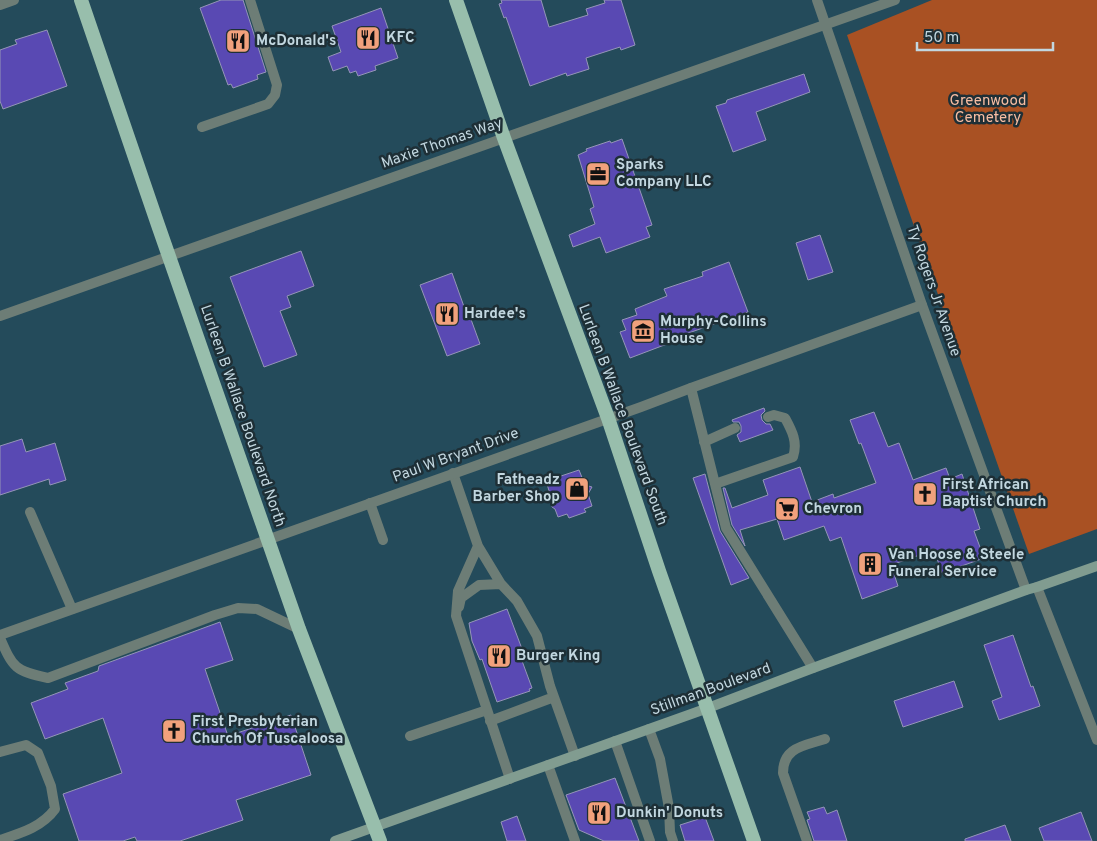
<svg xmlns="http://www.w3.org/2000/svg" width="1097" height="841" viewBox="0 0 1097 841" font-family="Overpass,sans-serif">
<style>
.green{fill:#a95123}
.building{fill:#5949b3;stroke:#9595b8}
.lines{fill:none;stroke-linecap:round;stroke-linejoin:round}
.service{stroke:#6d7d76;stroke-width:10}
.minor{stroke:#6d7d76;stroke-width:10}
.tertiary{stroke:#6d7d76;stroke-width:10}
.secondary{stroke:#819c90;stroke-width:10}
.trunk{stroke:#98beac;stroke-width:14}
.labels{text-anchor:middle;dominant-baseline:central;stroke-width:5;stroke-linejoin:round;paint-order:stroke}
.poi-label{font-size:15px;font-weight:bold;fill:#c2d7e0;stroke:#1e2f36;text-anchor:start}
.park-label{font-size:15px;fill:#f7bda2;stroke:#1e2f36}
.street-label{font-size:15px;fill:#c2d7e0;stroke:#1e2f36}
</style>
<rect width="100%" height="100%" fill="#244b5b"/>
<path class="green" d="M932 0H1097V529L1029 554 847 35Z"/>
<path class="building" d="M221 0H243L266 72 257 75 258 79 233 88 231 84 228 85 200 8Z
M501 0H541L549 27 588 15 586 9 605 3 604 0H621L635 45 621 50 620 47 586 58 589 69 567 76 566 73 530 86 506 17 504 18 499 4 502 3Z
M381 8 398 58 375 66 376 70 358 76 356 71 350 73 347 66 333 71 328 57 341 52 332 26Z
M47 30 67 86 3 109 0 101V50L17 44 15 40Z
M804 74 810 92 756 112 766 140 733 152 716 106 726 103 727 100Z
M622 139 652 225 646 227 650 237 606 253 600 237 573 247 569 235 595 224 590 209 594 207 578 155 587 151 586 149 610 141 611 143Z
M820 235 833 272 808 280 796 243Z
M301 251 314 286 287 296 291 307 280 311 297 355 264 367 230 277Z
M729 262 748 312 666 341 667 344 630 358 620 332 626 330 622 320 637 315 635 309 667 296 664 289 703 276 702 272Z
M452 273 467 315 469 314 480 344 447 356 420 285Z
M764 408 765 411 761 415 762 420 766 424H770L773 430 740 442 737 435 741 432V426L739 422H733L732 420Z
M874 412 888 447 899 443 913 480 946 468 950 479 962 474 980 529 974 531 984 558 942 573 934 550 891 565 898 586 862 599 841 537 830 541 824 526 784 540 777 519 740 530 745 546 732 525 723 488H725L732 508 768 495 763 480 800 467 812 502 833 494 834 498 876 483 861 443 859 444 850 420Z
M22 439 26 452 55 443 66 480 50 485 49 479 0 495V446Z
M579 470 585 485 592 487 588 494 592 506 584 509 586 512 569 518 567 514 558 517 555 509 552 507 550 500 551 497 546 481Z
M705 474 720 531 749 578 731 585 693 478Z
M507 609 522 649 518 650 532 688 529 689 530 691 497 702 482 659 480 660 472 641 469 623Z
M220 622 233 660 205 669 228 736 291 715 311 775 236 800 243 820 180 841H137L135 837 123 841H79L63 794 122 773 103 718 45 739 31 703 68 689 65 683 98 671 99 666Z
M1013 635 1031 687 1033 686 1040 706 999 720 992 701 1002 697 984 645Z
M954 681 963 707 903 727 894 701Z
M615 778 639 841H604L579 830 566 795Z
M824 807 827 814 837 810 847 841H814L807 820 810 819 807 812Z
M1081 812 1092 841H1044L1039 828Z
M517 816 526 841H507L501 822Z
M705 817 714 841H685L680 825Z
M1005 825 1011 841H965V839Z"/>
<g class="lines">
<path class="service" d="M202 127 268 104 275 95 277 85 250 0
M691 388 726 528 813 668
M704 442 735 428
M453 473 478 546 501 584 517 601 537 636 550 686 575 756
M715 484 793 457C798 442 792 431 785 418L774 415 768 417
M370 503 383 540
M30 512 72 609
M478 546 458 591 456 616 510 779
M459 607 461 598 479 585 501 584
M0 638C13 668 15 671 48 678L215 615 238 608 257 609 299 629
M490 721 554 697
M649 729 660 759 669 808 670 832 673 841
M410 736 487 710
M615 741 650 841
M0 752 26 745 38 753 51 786 55 809C42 827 21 833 0 840
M548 765 575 841
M807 841 783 773C783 747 804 746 825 739"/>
<path class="minor" d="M817 0 922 305 1026 590
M0 5 14 0
M0 316 895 0
M1037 587 1097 740"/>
<path class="tertiary" d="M0 635 641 407 691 388 922 305"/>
<path class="secondary" d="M335 841 708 708 813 668 1026 590 1037 587 1097 566"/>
<path class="trunk" d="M81 0 158 225 299 629 380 841
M456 0 504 138 608 418 659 571 754 841"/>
</g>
<defs>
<symbol id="restaurant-square" viewBox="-11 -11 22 22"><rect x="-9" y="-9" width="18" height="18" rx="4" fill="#f1a17c" stroke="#1e2f36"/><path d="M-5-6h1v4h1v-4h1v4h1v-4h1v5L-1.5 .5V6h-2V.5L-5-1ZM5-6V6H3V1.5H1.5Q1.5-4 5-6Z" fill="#111"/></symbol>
<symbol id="office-square" viewBox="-11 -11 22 22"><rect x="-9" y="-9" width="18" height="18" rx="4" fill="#f1a17c" stroke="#1e2f36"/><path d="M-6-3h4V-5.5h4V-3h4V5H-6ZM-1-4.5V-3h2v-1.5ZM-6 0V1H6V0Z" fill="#111"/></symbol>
<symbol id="museum-square" viewBox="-11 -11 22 22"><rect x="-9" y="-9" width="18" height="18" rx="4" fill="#f1a17c" stroke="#1e2f36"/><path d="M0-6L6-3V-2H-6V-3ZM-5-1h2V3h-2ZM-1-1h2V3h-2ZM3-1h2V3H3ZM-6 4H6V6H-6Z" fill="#111"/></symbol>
<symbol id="shop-square" viewBox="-11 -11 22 22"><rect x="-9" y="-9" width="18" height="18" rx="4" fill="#f1a17c" stroke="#1e2f36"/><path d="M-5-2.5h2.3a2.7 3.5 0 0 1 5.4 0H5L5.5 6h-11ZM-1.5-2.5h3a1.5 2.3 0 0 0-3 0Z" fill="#111"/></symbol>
<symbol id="church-square" viewBox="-11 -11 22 22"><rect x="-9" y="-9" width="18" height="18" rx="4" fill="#f1a17c" stroke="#1e2f36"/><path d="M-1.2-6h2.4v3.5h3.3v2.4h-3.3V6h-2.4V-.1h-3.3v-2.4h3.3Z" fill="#111"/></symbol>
<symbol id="supermarket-square" viewBox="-11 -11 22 22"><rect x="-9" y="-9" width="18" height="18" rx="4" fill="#f1a17c" stroke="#1e2f36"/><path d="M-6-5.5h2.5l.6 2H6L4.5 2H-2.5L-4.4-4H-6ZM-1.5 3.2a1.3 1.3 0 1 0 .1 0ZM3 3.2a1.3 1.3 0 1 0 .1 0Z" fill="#111"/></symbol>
<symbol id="building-square" viewBox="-11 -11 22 22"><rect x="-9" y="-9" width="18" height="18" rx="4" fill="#f1a17c" stroke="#1e2f36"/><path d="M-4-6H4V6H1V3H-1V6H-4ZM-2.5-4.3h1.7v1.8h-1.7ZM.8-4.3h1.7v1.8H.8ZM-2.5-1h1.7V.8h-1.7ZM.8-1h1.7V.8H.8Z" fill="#111"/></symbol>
</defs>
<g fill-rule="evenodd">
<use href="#restaurant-square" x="354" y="24" width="28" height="28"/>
<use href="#restaurant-square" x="224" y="27" width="28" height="28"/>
<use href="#office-square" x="584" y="160" width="28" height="28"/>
<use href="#restaurant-square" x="433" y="300" width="28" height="28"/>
<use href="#museum-square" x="629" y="317" width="28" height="28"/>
<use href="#shop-square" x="563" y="475" width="28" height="28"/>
<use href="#church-square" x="911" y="480" width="28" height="28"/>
<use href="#supermarket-square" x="773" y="495" width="28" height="28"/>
<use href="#building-square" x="856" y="550" width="28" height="28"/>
<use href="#restaurant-square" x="485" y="642" width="28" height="28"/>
<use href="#church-square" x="160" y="717" width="28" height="28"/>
<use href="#restaurant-square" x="585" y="799" width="28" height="28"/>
</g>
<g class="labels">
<g class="poi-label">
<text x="386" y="38">KFC</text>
<text x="256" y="41">McDonald's</text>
<text x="616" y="165">Sparks<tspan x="616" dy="17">Company LLC</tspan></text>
<text x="464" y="314">Hardee's</text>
<text x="660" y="322">Murphy-Collins<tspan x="660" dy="17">House</tspan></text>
<text x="560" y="480" text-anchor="end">Fatheadz<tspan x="560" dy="17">Barber Shop</tspan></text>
<text x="942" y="485">First African<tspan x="942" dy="17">Baptist Church</tspan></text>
<text x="804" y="509">Chevron</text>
<text x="888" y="555">Van Hoose &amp; Steele<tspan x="888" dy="17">Funeral Service</tspan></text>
<text x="516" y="656">Burger King</text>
<text x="192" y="722">First Presbyterian<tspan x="192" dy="17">Church Of Tuscaloosa</tspan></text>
<text x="616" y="813">Dunkin' Donuts</text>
</g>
<g class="park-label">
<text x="988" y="101">Greenwood<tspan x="988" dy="17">Cemetery</tspan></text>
</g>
<g class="street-label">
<text transform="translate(442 144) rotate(-19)">Maxie Thomas Way</text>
<text transform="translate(933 291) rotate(71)">Ty Rogers Jr Avenue</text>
<text transform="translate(622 415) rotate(70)">Lurleen B Wallace Boulevard South</text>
<text transform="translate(242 416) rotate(71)">Lurleen B Wallace Boulevard North</text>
<text transform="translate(456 456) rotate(-20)">Paul W Bryant Drive</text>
<text transform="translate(711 690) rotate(-20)">Stillman Boulevard</text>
</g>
</g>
<path d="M917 42v8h136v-8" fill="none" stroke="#c2d7e0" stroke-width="2.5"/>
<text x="924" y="42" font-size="15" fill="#c2d7e0" stroke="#1e2f36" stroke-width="4" paint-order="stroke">50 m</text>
</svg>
